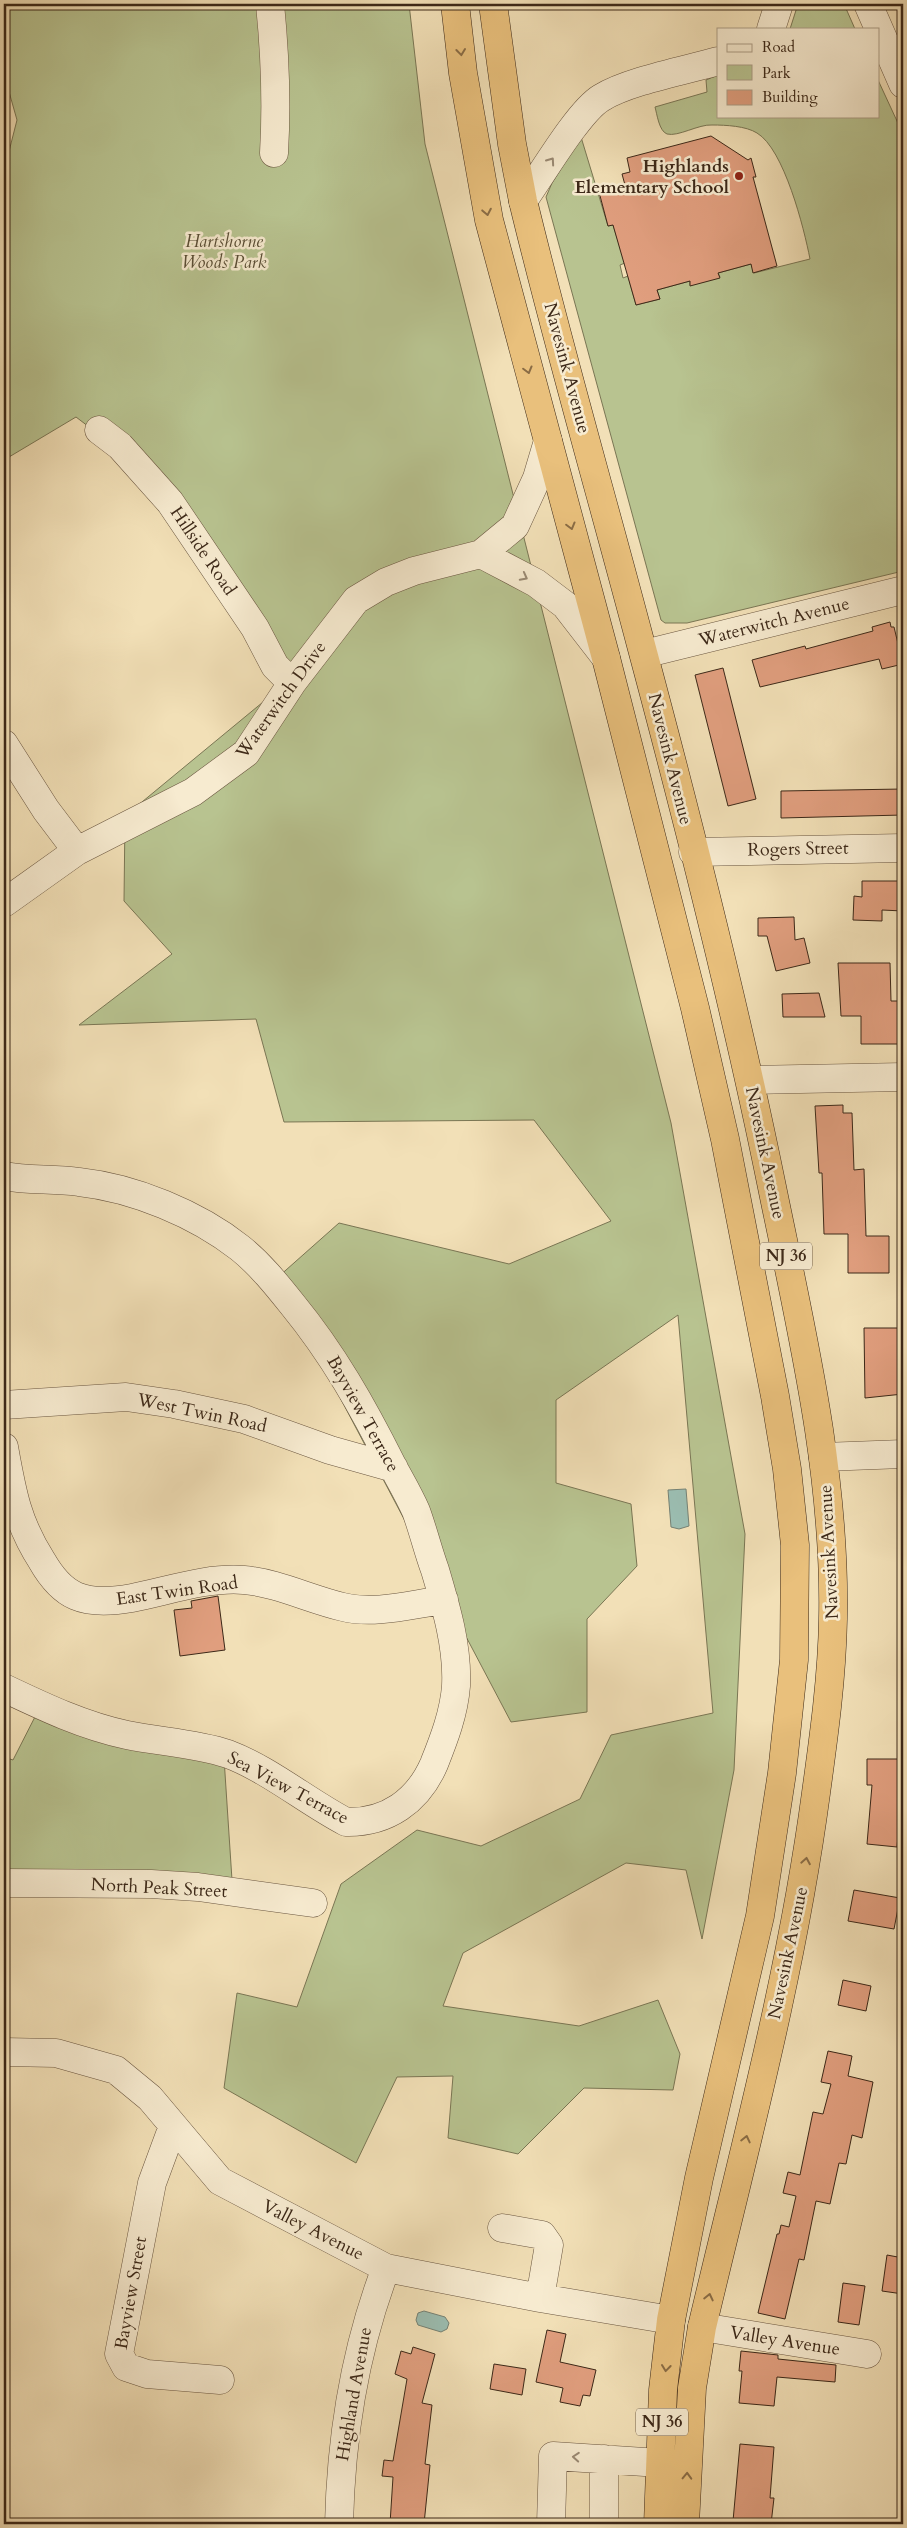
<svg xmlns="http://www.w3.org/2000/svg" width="907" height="2528" viewBox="0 0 907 2528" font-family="Cardo,serif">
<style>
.green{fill:#b8c390;stroke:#7a7654}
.water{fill:#9bbdb1;stroke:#758174}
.building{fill:#e09e7e;stroke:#3c2818}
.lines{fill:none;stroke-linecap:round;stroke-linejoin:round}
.minor-casing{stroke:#6a5640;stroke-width:29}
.highway-casing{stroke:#3c2818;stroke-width:29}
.minor{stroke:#f7ebd0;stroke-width:28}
.highway{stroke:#e9c07c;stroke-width:28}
.oneway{stroke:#8a6c45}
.oneway2{stroke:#9a8a74}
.poi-dot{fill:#8f2418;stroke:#f7ebd0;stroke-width:2}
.labels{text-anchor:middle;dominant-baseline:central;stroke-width:5;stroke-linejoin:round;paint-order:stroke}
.shield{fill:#f7ebd0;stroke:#74624f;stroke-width:1}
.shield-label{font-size:16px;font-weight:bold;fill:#3c2818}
.poi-label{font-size:18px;font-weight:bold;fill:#3c2818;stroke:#f7ebd0;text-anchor:end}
.park-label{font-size:18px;font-style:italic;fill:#5b4f36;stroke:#f7ebd0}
.street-label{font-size:18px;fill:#3c2818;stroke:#f7ebd0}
</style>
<rect width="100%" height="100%" fill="#f2e0b7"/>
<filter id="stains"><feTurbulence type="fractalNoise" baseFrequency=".004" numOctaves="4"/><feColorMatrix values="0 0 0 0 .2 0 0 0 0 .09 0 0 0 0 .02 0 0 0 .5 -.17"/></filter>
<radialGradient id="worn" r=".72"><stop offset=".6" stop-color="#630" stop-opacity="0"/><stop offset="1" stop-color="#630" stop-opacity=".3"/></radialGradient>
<path class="green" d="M4 4H409L425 144 671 1123 745 1534 734 1770 702 1939 686 1870 626 1863 463 1953 443 2006 579 2026 658 2000 680 2054 673 2090 584 2088 518 2154 448 2138 453 2076 397 2077 356 2163 224 2088 237 1993 297 2007 341 1884 417 1830 481 1846 580 1799 611 1735 713 1713 678 1315 556 1400V1483L631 1504 637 1566 587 1619V1712L511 1722 277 1278 339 1223 509 1264 611 1221 534 1120 284 1122 256 1019 79 1025 172 954 124 901 125 816 280 688 169 488 76 417 4 460V171L17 120 4 74Z
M798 4H844L855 29H790Z
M718 75V116H878V80L903 134V571L687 623H665L661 620 546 197 552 183 581 137 608 226 613 225 625 263 620 265 623 278 628 276 636 305 660 299 657 290 690 281V285L720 277 718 273 751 264 754 273 810 259C804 228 784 149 757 133 746 126 726 125 712 125 699 124 678 137 667 134 659 131 657 114 655 107L707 92 706 80Z
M40 1707 224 1758 232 1880 4 1878V1757L13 1760Z"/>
<path class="water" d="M686 1489 689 1526 679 1529 671 1527 668 1490Z
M424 2311 445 2317 449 2323 447 2329 441 2332 418 2325 416 2320 418 2313Z"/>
<path class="building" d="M711 136 748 160 751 158 756 177H753L777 266 753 273 751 264 718 273 720 278 690 286V281L657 290 660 299 636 305 613 225 608 226 599 192 625 185 622 174 630 172 627 158Z
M890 622 891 627H894L899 648H901L903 664 882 669 879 659 760 687 752 660 805 646 806 649 873 631 872 627Z
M723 668 756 799 728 806 695 675Z
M903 789V815L781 818V791Z
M862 881H903V911L882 910V921L853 920 854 896 862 897Z
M794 917 795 940 804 938 810 963 776 971 767 936H758V918Z
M838 963H890L891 1001H903V1044H861V1016H841Z
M819 993 825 1017H783L782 994Z
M843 1105V1113H852L854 1170 864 1169 866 1236H889V1273H848V1234H824L822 1173H819L815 1106Z
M864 1328H903V1394L865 1398Z
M218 1596 225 1650 180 1656 174 1610 192 1608 191 1601Z
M867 1759H903L899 1815H903V1837L898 1836 897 1847 867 1844 872 1785H867Z
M854 1890 900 1898 894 1929 848 1921Z
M843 1980 871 1986 866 2011 838 2005Z
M828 2051 852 2056 848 2076 873 2082 862 2138 852 2135 846 2164 839 2163 830 2204 816 2201 804 2260 799 2259 785 2319 758 2313 777 2234H779L781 2225 789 2227 796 2196 783 2193 788 2172 800 2175 813 2112 823 2114 831 2084 821 2082Z
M887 2255 903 2258V2294L882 2291Z
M843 2283 865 2286 859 2325 838 2322Z
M547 2330 566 2334 560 2362 596 2370 590 2396 583 2395 580 2406 560 2402 563 2388 536 2382Z
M413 2347 435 2354 422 2403 432 2405 425 2464 430 2465 424 2524H390L393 2477 382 2476 384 2460 393 2461 407 2379 395 2374 401 2351 411 2354Z
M741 2351 778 2355V2359L836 2365 835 2382 777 2377 774 2406 739 2403 742 2371H739Z
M494 2364 526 2369 522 2395 490 2389Z
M740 2444 774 2447 770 2498H774L771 2524 733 2521Z"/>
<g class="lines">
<defs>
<path id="minor" d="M270 4C275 54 277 102 274 153
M868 4 903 84
M771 29 779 4
M523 201C541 176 578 112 601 98 628 81 687 70 718 61
M99 430 120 446 170 502 255 628 275 666 292 683
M481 554 536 583 565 605 606 658
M644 654 903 590
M4 744 46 810 77 851
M693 852 903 848
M4 903 77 851 193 792 246 753 292 683 356 600 386 582 414 571 481 554 515 526 537 478 548 441
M750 1080 903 1077
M4 1176C28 1181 54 1178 79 1182 134 1188 197 1214 240 1248 260 1264 276 1284 292 1304 333 1354 363 1407 392 1465 400 1480 409 1495 416 1511 423 1530 428 1551 435 1570 446 1607 458 1647 456 1686 454 1713 444 1739 434 1764 418 1801 387 1823 346 1822 306 1801 270 1770 228 1754 195 1743 161 1742 127 1735 84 1726 44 1707 4 1688
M4 1405 126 1397 174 1404 244 1419 330 1450 394 1468
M4 1447C12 1492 17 1522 42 1561 50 1575 60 1589 76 1596 92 1603 115 1601 132 1598 168 1591 207 1577 244 1580 278 1583 309 1599 343 1607 375 1615 412 1604 444 1600
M823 1457 903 1454
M4 1883 151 1884 198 1887 313 1903
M4 2052 56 2053 116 2070 150 2098 220 2181 386 2268 540 2298 671 2320
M173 2126 152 2183 119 2354 126 2367 147 2374 220 2380
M502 2228 542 2235 549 2245 540 2298
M702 2327 867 2354
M604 2459V2524
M339 2524C341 2437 355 2349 386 2268
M551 2524 553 2456 660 2463"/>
<path id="highway" d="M455 4 463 73 489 220 606 658 695 1008 725 1139 775 1396 787 1469 795 1545 794 1660 782 1773 760 1916 699 2178 671 2320 663 2390 658 2524
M493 4 512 144 523 201C559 350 602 497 641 645 689 824 735 1005 772 1187 801 1329 836 1473 833 1619 832 1677 824 1735 816 1793 792 1973 744 2150 702 2327L692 2388 685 2524"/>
</defs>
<use href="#minor" class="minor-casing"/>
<use href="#highway" class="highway-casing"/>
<use href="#minor" class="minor"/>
<use href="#highway" class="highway"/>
</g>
<defs><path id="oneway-chevron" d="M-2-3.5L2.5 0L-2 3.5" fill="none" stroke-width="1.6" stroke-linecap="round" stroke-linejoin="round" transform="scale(1.25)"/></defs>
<g class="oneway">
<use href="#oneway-chevron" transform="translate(461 52) rotate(83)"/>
<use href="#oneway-chevron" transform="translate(487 212) rotate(79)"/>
<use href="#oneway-chevron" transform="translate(528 370) rotate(75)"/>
<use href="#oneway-chevron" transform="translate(571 526) rotate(75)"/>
<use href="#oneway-chevron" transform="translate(806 1861) rotate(-80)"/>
<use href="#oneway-chevron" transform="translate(746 2139) rotate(-77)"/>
<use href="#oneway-chevron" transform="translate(709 2297) rotate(-77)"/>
<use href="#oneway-chevron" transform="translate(666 2368) rotate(97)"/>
<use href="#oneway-chevron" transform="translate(687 2476) rotate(-88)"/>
</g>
<g class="oneway2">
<use href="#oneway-chevron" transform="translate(551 161) rotate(-55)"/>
<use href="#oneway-chevron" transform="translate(524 577) rotate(28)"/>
<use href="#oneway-chevron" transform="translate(576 2457) rotate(-176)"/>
</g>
<circle class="poi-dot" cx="739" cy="176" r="5"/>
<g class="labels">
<g class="shield">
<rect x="760" y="1242.5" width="52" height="27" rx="4"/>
<rect x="636" y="2408.5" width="52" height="27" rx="4"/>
</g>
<g class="shield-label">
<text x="786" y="1256">NJ 36</text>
<text x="662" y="2422">NJ 36</text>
</g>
<g class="poi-label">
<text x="729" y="166">Highlands<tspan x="729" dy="21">Elementary School</tspan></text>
</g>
<g class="park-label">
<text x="224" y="241">Hartshorne<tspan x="224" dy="21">Woods Park</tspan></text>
</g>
<g class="street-label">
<text transform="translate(567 368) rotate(75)">Navesink Avenue</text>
<text transform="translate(203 551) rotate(56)">Hillside Road</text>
<text transform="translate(774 622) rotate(-14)">Waterwitch Avenue</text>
<text transform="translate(281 700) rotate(-54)">Waterwitch Drive</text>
<text transform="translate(670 759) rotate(76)">Navesink Avenue</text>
<text transform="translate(798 849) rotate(-1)">Rogers Street</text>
<text transform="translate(765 1153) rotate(78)">Navesink Avenue</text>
<text transform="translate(202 1413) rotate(12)">West Twin Road</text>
<text transform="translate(363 1414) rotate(61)">Bayview Terrace</text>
<text transform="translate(829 1552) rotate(-93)">Navesink Avenue</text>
<text transform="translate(177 1591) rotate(-8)">East Twin Road</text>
<text transform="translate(288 1788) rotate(28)">Sea View Terrace</text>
<text transform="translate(159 1888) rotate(3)">North Peak Street</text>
<text transform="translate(788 1953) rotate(-78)">Navesink Avenue</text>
<text transform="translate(313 2230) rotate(27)">Valley Avenue</text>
<text transform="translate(131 2293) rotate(-80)">Bayview Street</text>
<text transform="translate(785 2341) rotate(9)">Valley Avenue</text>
<text transform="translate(354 2394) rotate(-80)">Highland Avenue</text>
</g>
</g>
<rect width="907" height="2528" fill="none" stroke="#f2e0b7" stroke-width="20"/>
<rect x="5" y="5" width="897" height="2518" fill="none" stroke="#3c2818" stroke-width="2.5"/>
<rect x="10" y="10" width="887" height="2508" fill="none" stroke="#3c2818"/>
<rect x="717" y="28" width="162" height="90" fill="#f7ebd0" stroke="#ac9d86"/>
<rect x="727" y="44" width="25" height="8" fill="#f7ebd0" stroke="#ac9d86"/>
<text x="762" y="52" font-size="15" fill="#3c2818">Road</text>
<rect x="727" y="65" width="25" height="15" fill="#b8c390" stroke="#ac9d86"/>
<text x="762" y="78" font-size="15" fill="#3c2818">Park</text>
<rect x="727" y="90" width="25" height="15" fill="#e09e7e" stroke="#ac9d86"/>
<text x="762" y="102" font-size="15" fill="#3c2818">Building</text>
<rect width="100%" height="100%" filter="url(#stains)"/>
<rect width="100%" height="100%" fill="url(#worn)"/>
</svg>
